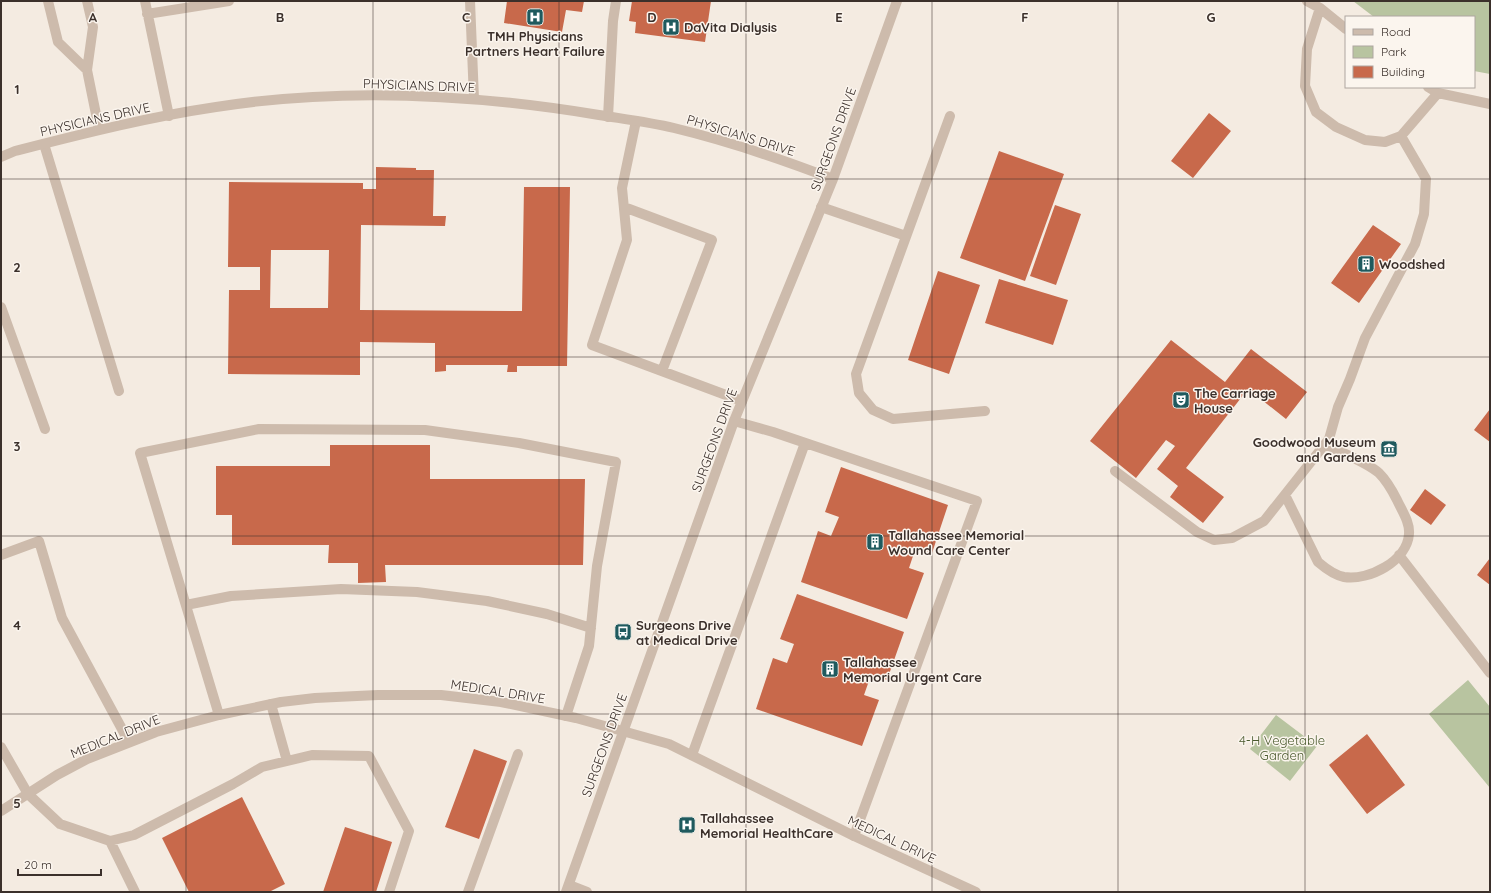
<svg xmlns="http://www.w3.org/2000/svg" width="1491" height="893" viewBox="0 0 1491 893" font-family="Quicksand,sans-serif">
<style>
.green{fill:#b8c4a0}
.building{fill:#c8694b;fill-rule:evenodd}
.lines{fill:none;stroke-linecap:round;stroke-linejoin:round}
.lane{stroke:#cdbbac;stroke-width:10}
.street{stroke:#cdbbac;stroke-width:10}
.grid{fill:none;stroke:#3b302b;stroke-width:1;stroke-opacity:0.55}
.labels{text-anchor:middle;dominant-baseline:central;stroke-width:3;stroke-linejoin:round;paint-order:stroke}
.poi-label{font-size:13px;font-weight:bold;fill:#3b302b;stroke:#fbf5ee;text-anchor:start}
.street-label{font-size:13px;fill:#3b302b;stroke:#fbf5ee}
.park-label{font-size:13px;fill:#4a5a2e;stroke:#fbf5ee}
.grid-label{font-size:13px;text-anchor:middle;font-weight:bold;fill:#3b302b;stroke:#fbf5ee;stroke-width:3;stroke-linejoin:round;paint-order:stroke}
</style>
<rect width="100%" height="100%" fill="#f4ebe1"/>
<path class="green" d="M1353 1H1490V74L1474 71V17H1374Z
M1468 680 1490 707V788L1429 714Z
M1276 715 1317 746 1290 781 1250 749Z"/>
<path class="building" d="M507 1H584L582 12 566 10 562 32 504 23Z
M632 1H711L705 42 635 33 636 22 629 21Z
M1209 113 1231 131 1193 178 1171 161Z
M999 151 1064 174 1025 281 960 258Z
M376 167 416 168V170H434L433 216H446L445 226 361 225 360 310 522 311 524 187H570L567 366H517V372H507L508 365H446V371L435 372V343L360 342V375L228 374 229 290H260V267H228L229 182 363 183V189H376ZM271 250H329L328 308H270Z
M1055 205 1081 214 1056 285 1030 276Z
M1373 225 1401 244 1359 303 1331 283Z
M938 271 980 285 949 374 908 360Z
M999 279 1068 300 1053 345 985 323Z
M1171 340 1225 382 1251 349 1307 392 1286 419 1248 389 1186 468 1224 497 1203 523 1170 497 1178 486 1157 469 1175 446 1166 440 1136 478 1090 441Z
M1490 409V442L1474 430Z
M330 445H430V479H585L583 565H385L386 582 358 583V563H328L329 545H232V515H216V466H330Z
M841 467 948 505 932 553 916 547 909 568 924 573 907 619 801 582 818 531 831 536 839 517 825 512Z
M1425 489 1446 505 1431 525 1410 510Z
M1490 558V585L1477 575Z
M797 594 904 632 887 680 871 675 864 695 879 700 862 746 756 709 773 658 787 663 794 644 780 639Z
M1367 734 1405 785 1367 814 1329 765Z
M474 749 507 761 479 839 445 827Z
M242 797 285 884 269 892H189L162 838Z
M345 827 392 842 376 892H323Z"/>
<g class="lines">
<path class="lane" d="M48 1 58 42 87 70
M87 1 93 27 87 70 99 129
M145 1 169 116
M470 1 474 99
M1307 1 1320 8 1346 29
M1320 8 1307 49 1305 86 1316 112 1336 127 1365 140 1385 142 1401 136 1438 93
M147 14 229 1
M1428 87 1438 93 1490 104
M950 116 856 374 859 393 873 410 893 419 985 411
M608 117 613 21 616 1
M636 121 622 188 627 240 592 345 742 401
M44 144 119 391
M624 207 712 240 662 371
M821 207 906 236
M1 307 45 429
M734 421 773 432 977 501 854 836
M1115 471 1197 532 1214 540 1232 538 1264 521 1329 439 1338 407 1350 379 1365 338 1415 244 1424 214 1426 179 1401 136
M1285 495 1318 562C1325 568 1334 575 1344 577 1369 581 1407 561 1409 534 1410 522 1402 511 1397 500 1392 490 1387 481 1379 473 1365 461 1341 453 1325 444
M1 555 39 541 62 618 129 742
M1399 555 1490 673
M186 605 231 596 341 589 417 592 487 601 547 614 591 628
M271 704 287 761
M219 715 140 453 259 429 425 430 519 443 616 462 597 566 589 646 566 716
M1 747 28 794 60 824 110 841 134 835 233 784 262 767 312 755 369 756 409 831 389 892
M692 755 805 443
M110 841 135 892
M569 885 587 892
M468 892 518 754"/>
<path class="street" d="M1 157 15 151C82 134 148 117 216 107 343 87 473 94 599 115 624 119 649 122 674 128 728 141 781 159 833 179
M1 811 57 775 87 759 156 732 219 715 281 702 315 698 378 695H441L501 702 576 718 669 744 854 836 976 892
M566 892 734 421 833 179 897 1"/>
</g>
<path class="grid" d="M186 1V892M373 1V892M559 1V892M746 1V892M932 1V892M1118 1V892M1305 1V892M1 179H1490M1 357H1490M1 536H1490M1 714H1490"/>
<defs>
<symbol id="hospital-square" viewBox="-11 -11 22 22"><rect x="-9" y="-9" width="18" height="18" rx="4" fill="#1f5a5e" stroke="#fbf5ee"/><path d="M-5-5h3v3.5h4V-5h3V5h-3V1.5h-4V5h-3Z" fill="#fff"/></symbol>
<symbol id="building-square" viewBox="-11 -11 22 22"><rect x="-9" y="-9" width="18" height="18" rx="4" fill="#1f5a5e" stroke="#fbf5ee"/><path d="M-4-6H4V6H1V3H-1V6H-4ZM-2.5-4.3h1.7v1.8h-1.7ZM.8-4.3h1.7v1.8H.8ZM-2.5-1h1.7V.8h-1.7ZM.8-1h1.7V.8H.8Z" fill="#fff"/></symbol>
<symbol id="theatre-square" viewBox="-11 -11 22 22"><rect x="-9" y="-9" width="18" height="18" rx="4" fill="#1f5a5e" stroke="#fbf5ee"/><path d="M-5-5.5Q0-4 5-5.5V0Q5 5 0 6Q-5 5-5 0ZM-3.3-2.5H-1v1.5H-3.3ZM1-2.5H3.3v1.5H1ZM-2.8 1Q0 5.5 2.8 1Z" fill="#fff"/></symbol>
<symbol id="museum-square" viewBox="-11 -11 22 22"><rect x="-9" y="-9" width="18" height="18" rx="4" fill="#1f5a5e" stroke="#fbf5ee"/><path d="M0-6L6-3V-2H-6V-3ZM-5-1h2V3h-2ZM-1-1h2V3h-2ZM3-1h2V3H3ZM-6 4H6V6H-6Z" fill="#fff"/></symbol>
<symbol id="bus-square" viewBox="-11 -11 22 22"><rect x="-9" y="-9" width="18" height="18" rx="4" fill="#1f5a5e" stroke="#fbf5ee"/><path d="M-5-6H5V4H4V6H2V4H-2V6H-4V4H-5ZM-3.5-4V0h7V-4ZM-3.5 1.2v1.5H-2V1.2ZM2 1.2v1.5H3.5V1.2Z" fill="#fff"/></symbol>
</defs>
<g fill-rule="evenodd">
<use href="#hospital-square" x="525" y="7" width="20" height="20"/>
<use href="#hospital-square" x="661" y="17" width="20" height="20"/>
<use href="#building-square" x="1356" y="254" width="20" height="20"/>
<use href="#theatre-square" x="1171" y="390" width="20" height="20"/>
<use href="#museum-square" x="1379" y="439" width="20" height="20"/>
<use href="#building-square" x="865" y="532" width="20" height="20"/>
<use href="#bus-square" x="613" y="622" width="20" height="20"/>
<use href="#building-square" x="820" y="659" width="20" height="20"/>
<use href="#hospital-square" x="677" y="815" width="20" height="20"/>
</g>
<g class="labels">
<g class="poi-label">
<text x="684" y="27">DaVita Dialysis</text>
<text x="535" y="36" text-anchor="middle">TMH Physicians<tspan x="535" dy="15">Partners Heart Failure</tspan></text>
<text x="1379" y="264">Woodshed</text>
<text x="1194" y="393">The Carriage<tspan x="1194" dy="15">House</tspan></text>
<text x="1376" y="442" text-anchor="end">Goodwood Museum<tspan x="1376" dy="15">and Gardens</tspan></text>
<text x="888" y="535">Tallahassee Memorial<tspan x="888" dy="15">Wound Care Center</tspan></text>
<text x="636" y="625">Surgeons Drive<tspan x="636" dy="15">at Medical Drive</tspan></text>
<text x="843" y="662">Tallahassee<tspan x="843" dy="15">Memorial Urgent Care</tspan></text>
<text x="700" y="818">Tallahassee<tspan x="700" dy="15">Memorial HealthCare</tspan></text>
</g>
<g class="street-label">
<text transform="translate(419 85) rotate(2)">PHYSICIANS DRIVE</text>
<text transform="translate(95 119) rotate(-13)">PHYSICIANS DRIVE</text>
<text transform="translate(741 135) rotate(17)">PHYSICIANS DRIVE</text>
<text transform="translate(833 139) rotate(-70)">SURGEONS DRIVE</text>
<text transform="translate(714 440) rotate(-70)">SURGEONS DRIVE</text>
<text transform="translate(498 691) rotate(9)">MEDICAL DRIVE</text>
<text transform="translate(115 736) rotate(-22)">MEDICAL DRIVE</text>
<text transform="translate(604 745) rotate(-70)">SURGEONS DRIVE</text>
<text transform="translate(892 839) rotate(25)">MEDICAL DRIVE</text>
</g>
<g class="park-label">
<text x="1282" y="740">4-H Vegetable<tspan x="1282" dy="15">Garden</tspan></text>
</g>
</g>
<g class="grid-label">
<text x="93" y="22">A</text>
<text x="280" y="22">B</text>
<text x="466" y="22">C</text>
<text x="652" y="22">D</text>
<text x="839" y="22">E</text>
<text x="1025" y="22">F</text>
<text x="1211" y="22">G</text>
<text x="17" y="94">1</text>
<text x="17" y="272">2</text>
<text x="17" y="451">3</text>
<text x="17" y="630">4</text>
<text x="17" y="808">5</text>
</g>
<rect width="1491" height="893" fill="none" stroke="#3b302b" stroke-width="4"/>
<rect x="1345" y="16" width="130" height="72" fill="#fbf5ee" stroke="#aea6a0"/>
<rect x="1353" y="29" width="20" height="6" fill="#cdbbac" stroke="#aea6a0"/>
<text x="1381" y="36" font-size="12" fill="#3b302b">Road</text>
<rect x="1353" y="46" width="20" height="12" fill="#b8c4a0" stroke="#aea6a0"/>
<text x="1381" y="56" font-size="12" fill="#3b302b">Park</text>
<rect x="1353" y="66" width="20" height="12" fill="#c8694b" stroke="#aea6a0"/>
<text x="1381" y="76" font-size="12" fill="#3b302b">Building</text>
<path d="M18 869v6h83v-6" fill="none" stroke="#3b302b" stroke-width="2"/>
<text x="24" y="869" font-size="12" fill="#3b302b" stroke="#fbf5ee" stroke-width="3" paint-order="stroke">20 m</text>
</svg>
